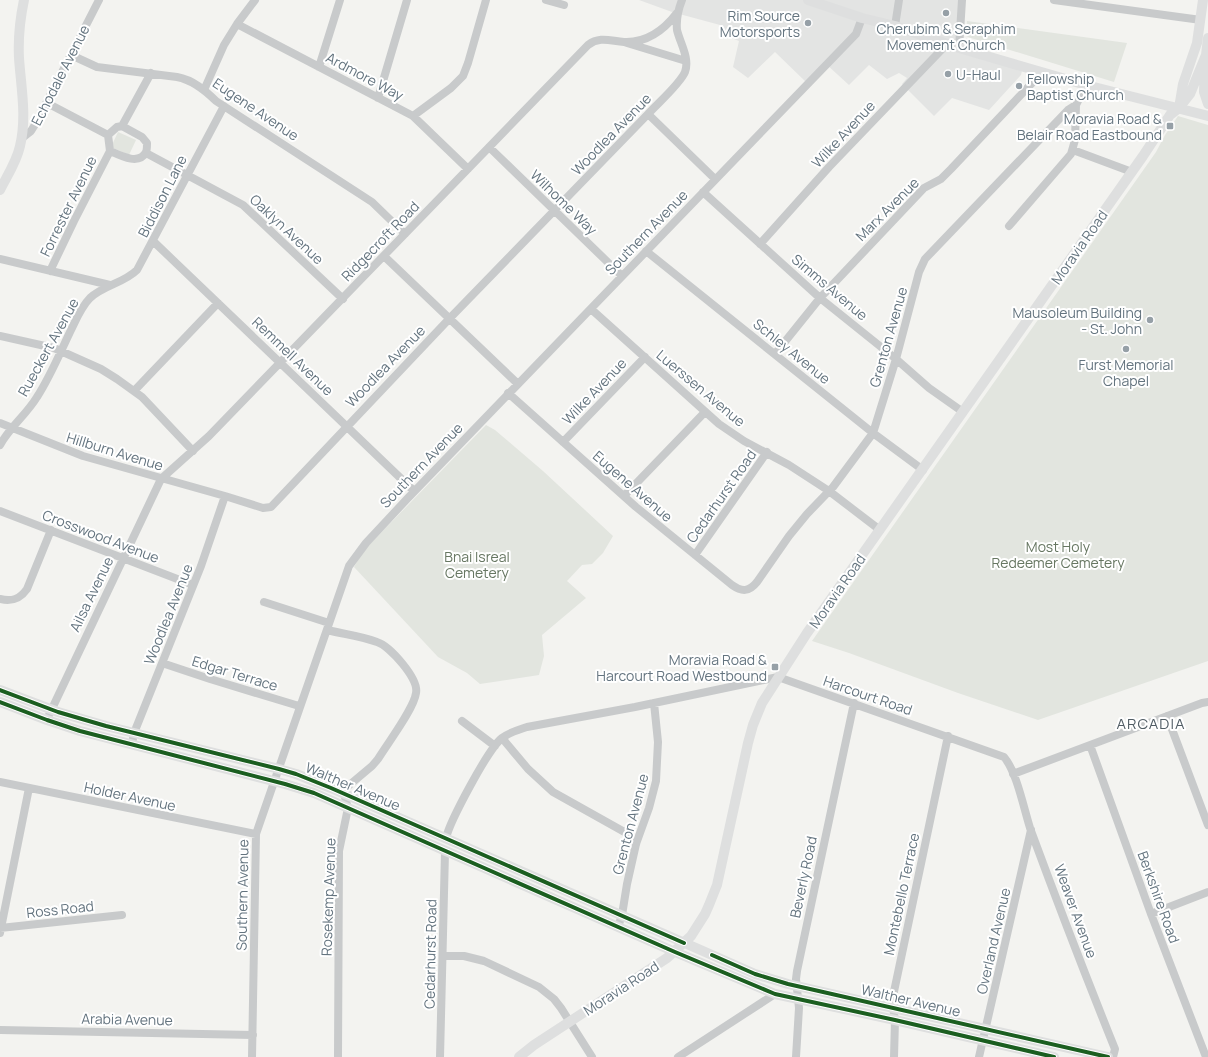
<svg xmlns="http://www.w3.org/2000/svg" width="1208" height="1057" viewBox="0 0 1208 1057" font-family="Manrope,sans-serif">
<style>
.built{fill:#e3e4e3}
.green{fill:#e2e5df}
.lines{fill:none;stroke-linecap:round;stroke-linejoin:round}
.minor{stroke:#c8cacb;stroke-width:8}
.major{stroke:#dedfdf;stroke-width:10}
.cycleway-casing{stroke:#fff;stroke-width:6}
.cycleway{stroke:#1b5e20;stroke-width:4}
.poi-dot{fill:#96a0a7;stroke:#fff;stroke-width:1.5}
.labels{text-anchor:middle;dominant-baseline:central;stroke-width:4;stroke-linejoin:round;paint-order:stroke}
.poi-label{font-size:14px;fill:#64747f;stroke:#fff;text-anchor:end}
.street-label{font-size:14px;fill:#64747f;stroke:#fff}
.park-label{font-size:14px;fill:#677762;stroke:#fff}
.neighbourhood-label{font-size:15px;letter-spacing:1px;fill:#515d65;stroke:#fff}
</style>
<rect width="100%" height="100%" fill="#f3f3f0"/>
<path class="built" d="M639 0H962L959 48 1023 66 1021 75 989 110 952 98 934 116 902 84 907 78 899 73 887 79 869 65 849 85 826 64 807 83 775 52 748 78 733 67 739 41 729 37 720 25 672 12Z"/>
<path class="green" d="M967 21 1127 43 1114 82 971 38 966 36Z
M1178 116 1208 125V661L1038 720 958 693 849 653 812 641 1156 152 1165 135Z
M118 132 136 140 129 155 111 147Z
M486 425 495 430 543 471 613 536 603 553 592 564 582 565 567 581 586 598 542 635 544 656 539 675 480 684 467 673 438 657 354 567 362 553 370 544Z"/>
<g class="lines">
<path class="minor" d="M546 0 564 5
M1054 0 1201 20
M237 24 413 116 468 169
M895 26 899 0
M627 43 686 61
M959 48 962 0
M71 55 97 67 177 77C193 80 205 90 216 101L372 202 405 234
M319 67 340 0
M204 90 224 45 237 24 255 0
M378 98 407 0
M47 103 108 135
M648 114 715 179
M413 116 451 88 463 76 468 63 486 0
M122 126 151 73
M22 138 31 131 36 123 99 0
M489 147 622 276
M1073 150 1132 172
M110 151C119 155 139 166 146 152 147 150 147 145 147 143L142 137 122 126
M146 153 243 205 343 299
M703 192 820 298 896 359 929 388 963 412
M1009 226 1071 154 1075 140 1076 105 1086 85
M153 241 414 491
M760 244 829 167 947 44
M646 251 873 433 923 470
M384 256 518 384
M0 259 110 285
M50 271 74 221 110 151 108 135 117 127 122 126
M591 309 719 424 744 441 789 465 829 491 880 530
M0 336 54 348 101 369 117 379 142 397 193 451
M775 354 820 298 924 188 941 179 951 169 1033 82 1040 72
M134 391 218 303
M508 393 636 507 732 585C742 592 749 592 757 582L789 536 807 514 833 487 873 433 896 359 919 272 925 259 1068 110 1076 105
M0 423 83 456 225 496 263 508 271 507 450 318 648 114C658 103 680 84 685 72 690 58 680 43 677 30 676 19 678 10 682 0
M563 442 645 357
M0 445C10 427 26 415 37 397 50 377 60 353 70 332 76 320 81 307 90 298 104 285 124 283 137 270L224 106
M624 496 705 412
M0 511 193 585
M695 555 767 452
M0 599C12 602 20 599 27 589L51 530
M264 602 329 623
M327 630C343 634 361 636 377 642 390 646 419 679 416 693 414 709 387 744 378 759L372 766 347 787 344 794 348 808 339 851 338 1057
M162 663 210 679 299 706
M49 715 161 479 209 436 588 45C600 36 610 41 624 42 647 43 664 30 677 13
M1167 716 1208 825
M462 721 495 746
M502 738 528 769 553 792 628 834 636 844
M132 744 134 733 201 566 225 496
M1090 745 1151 914 1206 1057
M1013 774 1202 703 1208 702
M0 782 256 834
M446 838C450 821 488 749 502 738 510 732 518 730 527 727L635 707 778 677 1004 757C1017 772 1024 810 1031 831 1058 904 1086 977 1115 1049L1113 1057
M1151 914 1208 892
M618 927 622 915 627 884 636 844 649 808 656 781 658 742 654 703
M0 928 122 915
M0 933 29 788
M443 956H464L484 961 539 987 554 999 561 1008 592 1057
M0 1030 253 1035
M252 1057 256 834 349 566 366 543 407 499 856 34 862 18
M440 1057 445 852
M678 1057 775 994
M796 1057 799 1008 796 979 797 971 854 703
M894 1057 895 1020 892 1001 948 736
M979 1057 1031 830"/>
<path class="major" d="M808 0 862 18 895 26 959 48 1086 85 1208 116
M1205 63 1204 92 1208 104
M1179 108 1183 84 1197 43 1203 0
M0 190C7 176 17 161 20 146 27 117 21 87 19 58 18 38 20 19 24 0
M0 690 58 712 106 726 279 769 296 774 331 788 712 955 755 974 788 984 1108 1057
M0 702 47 720 80 731 285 784 314 793 675 952 775 994 895 1020 1054 1057
M519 1057 534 1045 667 958 691 936 705 914 709 905 717 885 748 743 753 725 762 703 807 633 1143 156 1170 115 1179 108 1190 94 1206 55 1208 38"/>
<defs>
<path id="cycleway" d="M0 690 58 712 106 726 279 769 296 774 331 788 684 943
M0 702 47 720 80 731 285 784 314 793 675 952 775 994 895 1020 1054 1057
M712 955 755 974 788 984 1108 1057"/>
</defs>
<use href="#cycleway" class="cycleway-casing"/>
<use href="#cycleway" class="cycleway"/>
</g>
<g class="poi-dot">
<circle cx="946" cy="13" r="4"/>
<circle cx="808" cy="23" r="4"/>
<circle cx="948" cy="74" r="4"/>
<circle cx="1019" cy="86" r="4"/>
<rect x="1166" y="122" width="8" height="8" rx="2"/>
<circle cx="1150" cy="320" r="4"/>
<circle cx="1126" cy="349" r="4"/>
<rect x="771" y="663" width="8" height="8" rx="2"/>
</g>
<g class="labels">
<g class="poi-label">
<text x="800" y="15">Rim Source<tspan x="800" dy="16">Motorsports</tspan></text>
<text x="946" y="28" text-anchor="middle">Cherubim &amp; Seraphim<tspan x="946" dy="16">Movement Church</tspan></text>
<text x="956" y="74" text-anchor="start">U-Haul</text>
<text x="1027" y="78" text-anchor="start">Fellowship<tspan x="1027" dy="16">Baptist Church</tspan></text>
<text x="1162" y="118">Moravia Road &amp;<tspan x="1162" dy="16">Belair Road Eastbound</tspan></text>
<text x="1142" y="312">Mausoleum Building<tspan x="1142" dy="16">- St. John</tspan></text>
<text x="1126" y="364" text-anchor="middle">Furst Memorial<tspan x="1126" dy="16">Chapel</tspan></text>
<text x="767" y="659">Moravia Road &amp;<tspan x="767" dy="16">Harcourt Road Westbound</tspan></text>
</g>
<g class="street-label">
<text transform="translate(60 75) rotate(-63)">Echodale Avenue</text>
<text transform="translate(365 76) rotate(28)">Ardmore Way</text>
<text transform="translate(256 109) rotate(34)">Eugene Avenue</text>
<text transform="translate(611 134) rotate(-46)">Woodlea Avenue</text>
<text transform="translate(843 134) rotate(-47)">Wilke Avenue</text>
<text transform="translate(162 196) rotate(-63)">Biddison Lane</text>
<text transform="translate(564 202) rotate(44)">Wilhome Way</text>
<text transform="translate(68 206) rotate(-64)">Forrester Avenue</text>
<text transform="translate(887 209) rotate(-45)">Marx Avenue</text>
<text transform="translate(287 229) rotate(43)">Oaklyn Avenue</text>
<text transform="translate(646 232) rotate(-46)">Southern Avenue</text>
<text transform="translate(380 241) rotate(-46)">Ridgecroft Road</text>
<text transform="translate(1079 247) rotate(-55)">Moravia Road</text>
<text transform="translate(830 287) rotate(40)">Simms Avenue</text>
<text transform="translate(888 337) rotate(-74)">Grenton Avenue</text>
<text transform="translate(48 347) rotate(-61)">Rueckert Avenue</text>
<text transform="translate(792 351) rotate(39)">Schley Avenue</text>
<text transform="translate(293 356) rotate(44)">Remmell Avenue</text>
<text transform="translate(385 366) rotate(-46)">Woodlea Avenue</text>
<text transform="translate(701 388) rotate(40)">Luerssen Avenue</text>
<text transform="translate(594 391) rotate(-46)">Wilke Avenue</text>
<text transform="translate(115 451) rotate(17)">Hillburn Avenue</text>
<text transform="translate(421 465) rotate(-46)">Southern Avenue</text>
<text transform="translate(633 486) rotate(41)">Eugene Avenue</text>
<text transform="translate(721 496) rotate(-55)">Cedarhurst Road</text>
<text transform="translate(101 536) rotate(21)">Crosswood Avenue</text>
<text transform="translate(837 591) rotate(-55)">Moravia Road</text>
<text transform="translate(91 594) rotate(-64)">Ailsa Avenue</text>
<text transform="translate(168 614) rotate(-68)">Woodlea Avenue</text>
<text transform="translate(235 673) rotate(17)">Edgar Terrace</text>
<text transform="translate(868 695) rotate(19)">Harcourt Road</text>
<text transform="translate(353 786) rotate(23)">Walther Avenue</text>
<text transform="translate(130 796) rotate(12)">Holder Avenue</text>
<text transform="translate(630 824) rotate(-75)">Grenton Avenue</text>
<text transform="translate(803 877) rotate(-78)">Beverly Road</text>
<text transform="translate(901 894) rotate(-78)">Montebello Terrace</text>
<text transform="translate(242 895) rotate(-89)">Southern Avenue</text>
<text transform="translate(328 897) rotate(-88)">Rosekemp Avenue</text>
<text transform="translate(1159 897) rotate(70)">Berkshire Road</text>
<text transform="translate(60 909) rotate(-6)">Ross Road</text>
<text transform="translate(1076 911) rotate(70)">Weaver Avenue</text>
<text transform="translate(993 941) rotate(-77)">Overland Avenue</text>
<text transform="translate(430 954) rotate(-89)">Cedarhurst Road</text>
<text transform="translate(621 988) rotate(-33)">Moravia Road</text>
<text transform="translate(911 1000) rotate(13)">Walther Avenue</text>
<text transform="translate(127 1019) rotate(1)">Arabia Avenue</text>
</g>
<g class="park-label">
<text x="1058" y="546">Most Holy<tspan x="1058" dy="16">Redeemer Cemetery</tspan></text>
<text x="477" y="556">Bnai Isreal<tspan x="477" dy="16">Cemetery</tspan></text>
</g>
<g class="neighbourhood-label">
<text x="1151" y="723">ARCADIA</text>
</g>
</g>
</svg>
